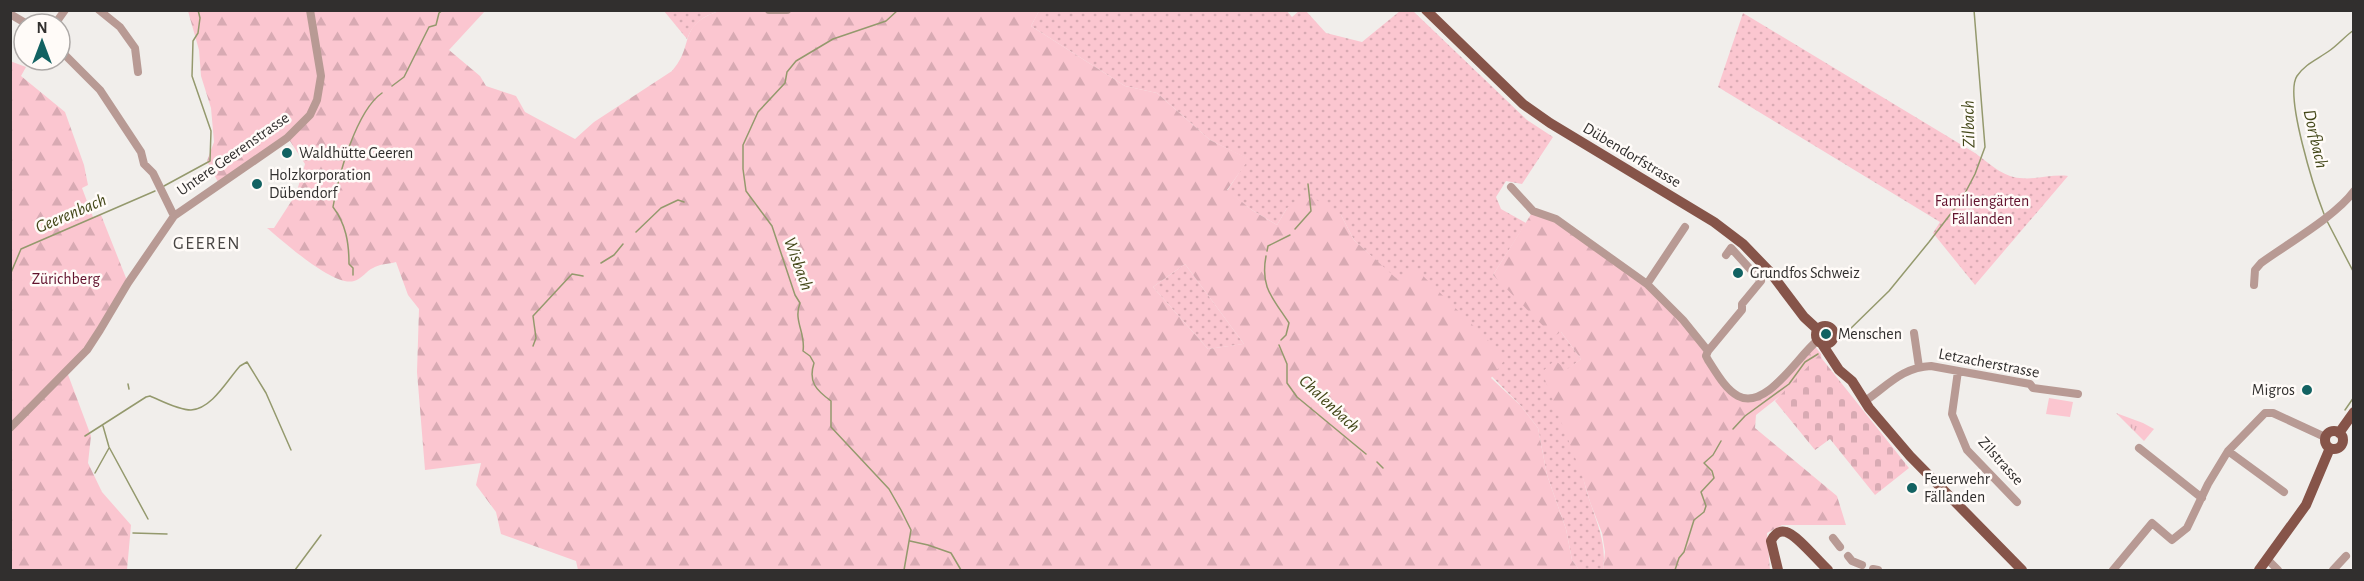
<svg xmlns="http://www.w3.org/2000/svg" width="2364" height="581" viewBox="0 0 2364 581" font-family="'Alegreya Sans',sans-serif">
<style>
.grass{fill:url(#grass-dots)}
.forest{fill:url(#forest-firs);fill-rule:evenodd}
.cemetery{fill:url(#cemetery-stones)}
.park{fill:url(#park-tufts)}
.pitch{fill:#fbc6d0}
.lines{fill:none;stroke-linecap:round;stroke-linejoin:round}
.stream{stroke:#94996d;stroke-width:1.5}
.minor{stroke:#b89a94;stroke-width:8}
.major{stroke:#865449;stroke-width:10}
.poi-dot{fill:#126262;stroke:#fffbf8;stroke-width:2}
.labels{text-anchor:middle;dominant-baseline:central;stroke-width:5;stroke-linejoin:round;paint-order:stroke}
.poi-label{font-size:16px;fill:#312f2e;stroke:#fffbf8;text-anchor:start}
.street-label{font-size:16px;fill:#312f2e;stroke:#fffbf8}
.park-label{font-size:16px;fill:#62132e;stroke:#fffbf8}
.water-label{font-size:18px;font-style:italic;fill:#434718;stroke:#fffbf8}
.neighbourhood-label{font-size:18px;letter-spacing:1.5px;fill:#494644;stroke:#fffbf8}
</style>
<defs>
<pattern id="grass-dots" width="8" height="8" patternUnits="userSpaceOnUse" patternTransform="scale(1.5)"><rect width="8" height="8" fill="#fbc6d0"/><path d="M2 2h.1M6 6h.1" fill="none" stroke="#d8aab3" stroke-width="1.8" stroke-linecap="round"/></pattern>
<pattern id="forest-firs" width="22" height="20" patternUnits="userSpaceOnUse" patternTransform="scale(1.5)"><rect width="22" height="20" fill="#fbc6d0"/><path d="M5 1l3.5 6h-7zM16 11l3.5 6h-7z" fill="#d8aab3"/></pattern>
<pattern id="cemetery-stones" width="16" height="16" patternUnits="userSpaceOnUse" patternTransform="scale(1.5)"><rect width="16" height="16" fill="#fbc6d0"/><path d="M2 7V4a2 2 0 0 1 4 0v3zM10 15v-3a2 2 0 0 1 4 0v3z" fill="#d8aab3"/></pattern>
<pattern id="park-tufts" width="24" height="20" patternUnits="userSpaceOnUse" patternTransform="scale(1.5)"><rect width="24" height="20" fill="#fbc6d0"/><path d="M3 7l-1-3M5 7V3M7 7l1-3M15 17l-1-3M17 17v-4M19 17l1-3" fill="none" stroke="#d8aab3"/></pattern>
</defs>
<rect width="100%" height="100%" fill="#f1eeeb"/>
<path class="grass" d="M1286 10 1292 17 1299 11H1306L1326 33 1362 42 1400 11H1413L1527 120 1553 137 1522 184 1506 181 1496 197 1501 209 1526 223 1493 275 1561 332 1581 359 1566 371C1572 407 1576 445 1584 481 1591 512 1608 538 1603 570H1579L1572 560 1566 529 1547 475 1538 428 1521 406 1398 281 1354 240 1341 215 1287 208 1277 225 1252 210 1227 191 1248 159 1210 140 1157 93 1125 86 1031 26 1039 11Z
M664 11H719C703 16 693 23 687 39Z
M1743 13 1975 153C1989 163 2003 177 2020 178 2036 180 2052 174 2068 176L1975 285 1933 233 1940 222 1718 87Z
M1185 264 1244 344 1208 349 1153 287Z"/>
<path class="forest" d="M188 11H485L449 50 480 76 486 86 516 96 525 112 575 139 594 122 672 71C696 44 676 26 719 11H1039L1031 26 1125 86 1157 93 1210 140 1249 159 1227 190 1252 210 1277 225 1287 208 1305 193 1341 215 1354 240 1398 280 1414 267 1506 358 1491 378 1521 406 1538 428 1547 475 1566 529 1572 560 1579 570H578L576 561 501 534 496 512 476 485 481 463 425 470 417 372 419 309 408 295 396 262C389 264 379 264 373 268 366 271 362 279 354 281 333 287 283 241 267 228H274L296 194 305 164 288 138 219 184 207 161 214 142 211 108 201 76 199 50ZM1185 264 1244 344H1243L1208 349 1153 287Z
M10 61 26 67 21 76 65 112 84 165 88 185 82 188 93 217 101 215 128 283 111 312 67 372 91 436 88 463 102 492 131 525 127 570H11Z
M1533 211 1556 219 1647 284 1683 320 1731 391 1756 398 1813 344 1821 354 1822 363 1756 415 1755 428 1837 496 1846 525H1782L1767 533 1770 570H1603L1605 552 1602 533 1590 502 1583 478 1542 372 1555 360 1566 370 1581 359 1561 332 1553 336 1493 275Z"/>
<path class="cemetery" d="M1819 355 1909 468 1875 495 1830 439 1815 450 1775 401Z"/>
<path class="park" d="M2116 413 2143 423 2154 429 2144 441Z"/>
<path class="pitch" d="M2049 398 2073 402 2070 417 2046 414Z"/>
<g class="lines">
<path class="stream" d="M898 10 886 21 833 39 796 61 787 72 785 83 758 112 743 145V169L746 191 772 226 795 295 800 303C793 321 806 333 803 351L810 356 814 363C808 382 816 390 831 401V427L889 489 901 510 911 530 904 570
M392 86 404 77 429 27 436 25 439 13 443 10
M164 186 210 161 211 131 192 76 193 41 198 33 200 18 198 10
M2324 214C2315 191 2284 95 2297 76 2305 64 2318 59 2329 51 2338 45 2345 36 2354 30
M2327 221 2354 273
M1295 229 1311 211 1308 184
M636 232 661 208 678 200 684 202
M1267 251 1268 246 1290 235
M1266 256C1260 288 1273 298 1289 323L1286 335 1281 340
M601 263 614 255 623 244
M10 275 21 249 155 191
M353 275V268L349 264C349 243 346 224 333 207 338 177 356 111 382 93
M1846 333 1889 291 1929 242 1962 199 1975 174 1985 147 1974 10
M1839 338 1841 336
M1279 345 1287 364V383L1297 397 1366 454
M533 346 536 338 533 316 572 274 583 276
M128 384 129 389
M2345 410 2354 397
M103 426 109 447 148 519
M1733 429 1745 416 1789 384 1805 362 1818 354
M85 436 146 397 150 396C162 401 178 410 191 410 212 409 228 379 240 366L247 362 266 393 291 450
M1377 462 1383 468
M95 473 109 448
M133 533 167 534
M910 541 928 545 951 553 961 570
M295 570 321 535
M1675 570 1679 558 1684 552 1694 520 1704 512 1706 506 1701 492 1714 478 1712 471 1704 463 1713 455 1721 441"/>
<path class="minor" d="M99 10 120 27 135 48 138 72
M769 10H787
M10 14 27 24
M55 24 65 10
M60 50 100 90 141 152 144 164 153 173 174 216
M1511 187 1533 211 1556 219 1647 284 1683 320 1708 351 1706 356 1708 360C1716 372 1725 389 1738 396 1766 411 1798 356 1817 341
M1647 284 1685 227
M2254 285 2255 270 2261 263C2287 244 2336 216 2354 191
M1914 333 1919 367
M1708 351 1742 310V304L1761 281 1731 248 1726 255
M1958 371 1952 414 1967 450 2017 502
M1868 399C1889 384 1904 367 1931 366L2030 384 2033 388 2078 394
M10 428 87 350 100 330 128 283 174 216 287 138 310 115 317 100 321 76 310 10
M2139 448 2202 498
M2228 451 2284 492
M1833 538 1840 547
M1848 556 1852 561 1862 565
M2267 559 2278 570
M1873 569 1878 570
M2113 570 2152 523 2172 540 2187 528 2208 484 2228 451 2265 413H2273L2325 437
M2333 570 2346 556"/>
<path class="major" d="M1426 10 1523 104 1550 123 1714 222 1743 244 1770 272 1804 317 1817 329
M1816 335a9 9 0 1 1 18 0a9 9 0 1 1-18 0Z
M1822 344 1839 370 1852 381 1869 408 1910 456 2022 570
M2325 440a9 9 0 1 1 18 0a9 9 0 1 1-18 0Z
M2339 433 2354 412
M1778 570 1771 541C1774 535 1778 530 1786 532 1796 534 1819 562 1828 570
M2259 570 2306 505 2330 448"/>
</g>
<g class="poi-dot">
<circle cx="287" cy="153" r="6"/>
<circle cx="257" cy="184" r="6"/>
<circle cx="1738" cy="273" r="6"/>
<circle cx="1826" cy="334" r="6"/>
<circle cx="2307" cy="390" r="6"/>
<circle cx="1912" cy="488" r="6"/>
</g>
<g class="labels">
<g class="poi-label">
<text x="299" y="153">Waldhütte Geeren</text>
<text x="269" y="175">Holzkorporation<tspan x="269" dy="18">Dübendorf</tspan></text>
<text x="1750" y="273">Grundfos Schweiz</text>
<text x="1838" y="334">Menschen</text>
<text x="2295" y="390" text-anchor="end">Migros</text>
<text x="1924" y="479">Feuerwehr<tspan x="1924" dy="18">Fällanden</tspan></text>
</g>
<g class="street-label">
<text transform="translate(233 154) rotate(-35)">Untere Geerenstrasse</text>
<text transform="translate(1632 155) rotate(31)">Dübendorfstrasse</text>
<text transform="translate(1989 363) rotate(11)">Letzacherstrasse</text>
<text transform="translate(2001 461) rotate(48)">Zilstrasse</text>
</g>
<g class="park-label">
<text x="1982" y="201">Familiengärten<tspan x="1982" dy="18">Fällanden</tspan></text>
<text x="66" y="279">Zürichberg</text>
</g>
<g class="water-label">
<text transform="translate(1969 124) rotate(-91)">Zilbach</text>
<text transform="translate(2315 139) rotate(77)">Dorfbach</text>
<text transform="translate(71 214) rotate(-23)">Geerenbach</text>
<text transform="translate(798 264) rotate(70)">Wisbach</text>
<text transform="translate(1329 404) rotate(43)">Chalenbach</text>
</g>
<g class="neighbourhood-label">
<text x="207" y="244">GEEREN</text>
</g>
</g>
<rect width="2364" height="581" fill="none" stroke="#312f2e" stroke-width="24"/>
<g transform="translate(42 42)"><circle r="28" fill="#fffbf8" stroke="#ada9a7" stroke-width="1.5"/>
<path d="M0-4.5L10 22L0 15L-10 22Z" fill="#126262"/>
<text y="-9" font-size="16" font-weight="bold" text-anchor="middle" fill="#312f2e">N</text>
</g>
</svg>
